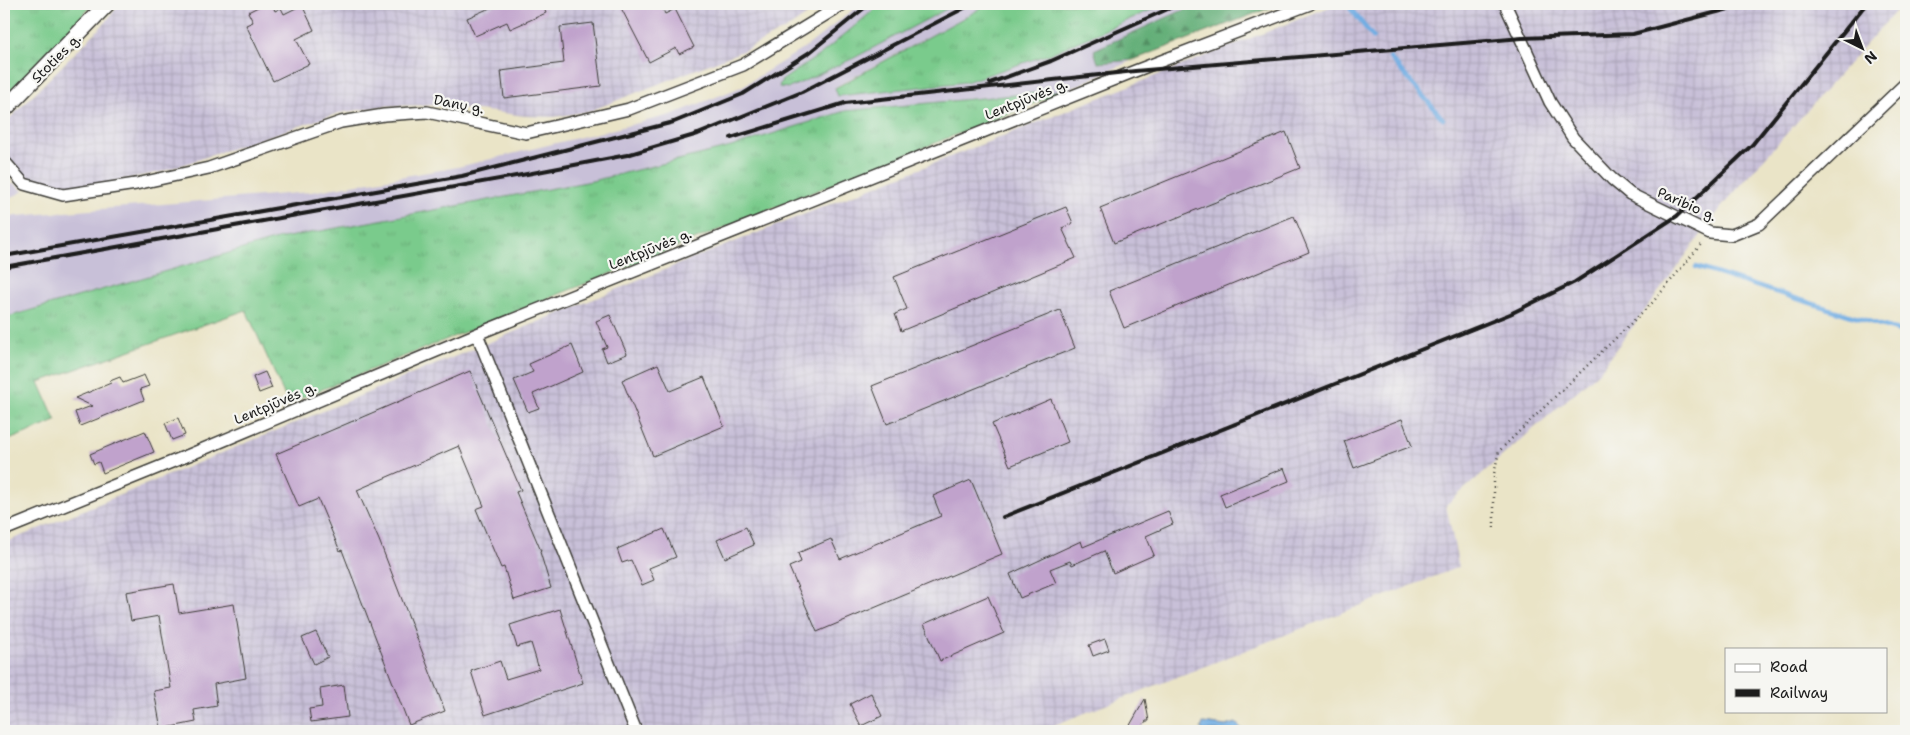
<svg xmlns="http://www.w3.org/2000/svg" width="1910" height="735" viewBox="0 0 1910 735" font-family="'Shantell Sans',sans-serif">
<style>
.industrial{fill:url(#industrial-grid)}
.railway{fill:#c8c0d8}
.grass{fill:url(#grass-tufts);stroke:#4b7454}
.forest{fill:url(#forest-firs);stroke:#40664a}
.water{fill:url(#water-ripples);stroke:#466480}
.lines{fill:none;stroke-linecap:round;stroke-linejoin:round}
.stream{stroke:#71ade3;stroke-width:4.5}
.building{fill:#c0a2cc}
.minor-casing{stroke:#3b3a36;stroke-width:14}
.secondary-casing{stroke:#3b3a36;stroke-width:18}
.path{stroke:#3b3a36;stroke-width:2.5;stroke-dasharray:1 4;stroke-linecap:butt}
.minor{stroke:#fff;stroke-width:11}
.secondary{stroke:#fff;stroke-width:15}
.rail{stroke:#1c1c1c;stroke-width:4}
.labels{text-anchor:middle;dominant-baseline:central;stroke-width:4.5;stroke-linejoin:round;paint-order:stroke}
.street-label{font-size:14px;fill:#1c1c1c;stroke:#f6f6f2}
</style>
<defs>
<pattern id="industrial-grid" width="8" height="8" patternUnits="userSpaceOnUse" patternTransform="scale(1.25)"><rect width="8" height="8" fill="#c8c0d8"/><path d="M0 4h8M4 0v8" fill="none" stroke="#aba4b9"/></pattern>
<pattern id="grass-tufts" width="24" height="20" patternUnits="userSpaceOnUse" patternTransform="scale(1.25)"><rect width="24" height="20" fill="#7acb8c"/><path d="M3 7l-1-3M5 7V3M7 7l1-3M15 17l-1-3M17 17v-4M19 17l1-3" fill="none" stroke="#69ae78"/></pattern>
<pattern id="forest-firs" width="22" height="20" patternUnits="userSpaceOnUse" patternTransform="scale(1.25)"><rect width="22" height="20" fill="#63af78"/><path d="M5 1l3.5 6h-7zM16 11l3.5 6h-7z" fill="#518e62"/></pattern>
<pattern id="water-ripples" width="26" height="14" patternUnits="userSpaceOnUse" patternTransform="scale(1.25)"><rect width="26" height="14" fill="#71ade3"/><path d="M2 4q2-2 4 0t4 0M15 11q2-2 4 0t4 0" fill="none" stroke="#5c8cb7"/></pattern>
</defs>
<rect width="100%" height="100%" fill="#f6f6f2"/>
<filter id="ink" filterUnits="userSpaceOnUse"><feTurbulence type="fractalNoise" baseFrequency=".02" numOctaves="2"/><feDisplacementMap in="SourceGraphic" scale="10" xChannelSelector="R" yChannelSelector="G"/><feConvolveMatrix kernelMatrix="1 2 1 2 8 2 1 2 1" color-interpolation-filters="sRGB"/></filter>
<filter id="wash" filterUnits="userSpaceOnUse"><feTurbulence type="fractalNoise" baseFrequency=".0096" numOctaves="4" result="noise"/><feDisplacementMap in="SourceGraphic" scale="20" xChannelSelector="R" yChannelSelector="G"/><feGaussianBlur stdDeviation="1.12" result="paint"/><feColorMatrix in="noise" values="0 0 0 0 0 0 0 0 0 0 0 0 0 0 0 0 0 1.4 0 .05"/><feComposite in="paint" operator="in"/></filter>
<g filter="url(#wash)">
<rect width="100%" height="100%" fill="#eae4c7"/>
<path class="industrial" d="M119 4H823L791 26 745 50 590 111 555 117 525 116 438 105 386 106 339 113 161 172 106 183 59 187 39 183 17 171 4 156V124L106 22Z
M1337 4H1902L1724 204 1599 372 1446 505 1459 567 1039 731H4V543L681 263Z"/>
<path class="railway" d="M860 4H881L821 54 781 81 854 58 956 4H989L835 87 838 96 966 82 1047 55 1165 4H1197L1095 50 1099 63 1133 60 1067 90 845 111 731 147 592 181 277 239 4 318V217L311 192 458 167 671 115 741 87 806 47Z
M14 183 23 191 4 202V190Z"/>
<path class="grass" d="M4 4H93L73 27 4 97Z
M881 4H956L854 58 789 88 779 87 781 81 821 54Z
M989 4H1165L1047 55 966 82 838 96 835 88Z
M1067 90 288 403 246 310 39 382 56 421 4 442V318L277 239 592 181 731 147 845 111Z"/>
<path class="forest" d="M1197 4H1280L1133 60 1098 63 1094 50Z"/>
<path class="water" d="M1203 723 1226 726 1236 723 1244 731H1203L1201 729Z"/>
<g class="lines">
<path class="stream" d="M1350 8 1373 37
M1390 58 1443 119
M1696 267 1906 333"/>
</g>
<g id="blocks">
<path class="building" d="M264 4H272L275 11 281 8 284 14 302 5 314 30 296 39 309 64 273 81 246 25 253 22 248 12Z
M499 4H542L546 13 510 29 507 22 475 36 467 18Z
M619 4H660L665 14 675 9 694 47 679 54 676 48 649 62Z
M593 23 601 86 504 98 501 71 564 63 560 27Z
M1286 132 1300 168 1114 243 1100 208Z
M1066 207 1073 223 1062 228 1076 258 901 331 895 314 907 309 894 277Z
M1294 216 1309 252 1124 328 1109 291Z
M1060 310 1075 348 887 424 872 386Z
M610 315 627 354 607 362 602 349 607 347 596 321Z
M572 345 583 372 533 394 539 408 528 412 514 380 533 372 529 364Z
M658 364 670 391 704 377 724 426 653 456 622 380Z
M470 371 521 490 516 492 541 551 540 552 551 588 514 600 504 567 501 568 476 509 484 506 459 446 357 490 379 540 445 711 409 725 342 550 340 551 318 499 299 507 276 454Z
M265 372 272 388 259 393 253 377Z
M144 375 149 386 140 389 144 400 80 426 75 412 92 406 75 398 111 383 110 381 120 377 123 383Z
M1051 399 1068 442 1010 466 992 424Z
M178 418 185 435 172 440 165 423Z
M1402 419 1412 446 1354 468 1344 441Z
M145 431 154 452 103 473 99 462 94 464 90 454Z
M1284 468 1289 481 1225 507 1220 494Z
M971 480 1002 554 817 632 789 567 801 562 798 553 831 539 840 559 941 516 933 496Z
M1168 511 1173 524 1146 536 1154 555 1113 573 1104 551 1072 565 1070 561 1050 569 1056 583 1020 598 1010 574 1081 541 1083 547Z
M746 527 754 545 725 558 717 540Z
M664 529 676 557 649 568 654 580 642 585 631 560 622 563 617 549Z
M174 584 179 613 234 604 246 678 214 684 217 706 194 710 196 722 161 729 154 691 171 688 159 616 131 621 126 592Z
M988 596 1004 633 940 661 924 624Z
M560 609 583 683 485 715 471 671 500 661 506 679 539 669 531 643 517 647 510 625Z
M316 632 328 657 314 664 302 638Z
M1105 639 1109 650 1093 656 1089 645Z
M344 685 348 717 311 722 309 709 322 707 320 689Z
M871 693 882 716 861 726 850 704Z
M1145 699 1149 721H1146L1139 731H1136L1129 727Z"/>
</g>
</g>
<g filter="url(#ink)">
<use href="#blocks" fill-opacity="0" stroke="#3b3a36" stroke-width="1"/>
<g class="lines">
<defs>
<path id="minor" d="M1505 4 1550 102 1573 138 1612 179 1630 194 1710 233 1732 235 1759 224 1906 83
M4 161 24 184 63 195 136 184 209 168 341 122 384 115 427 112 526 133 629 109 743 65 843 4
M477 334 636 731
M4 530 189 455 477 334 1135 71 1310 4"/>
<path id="secondary" d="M4 110 107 4"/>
</defs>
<use href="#minor" class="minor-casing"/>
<use href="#secondary" class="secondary-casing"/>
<path class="path" d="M1494 528V474L1499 451 1653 302 1703 242"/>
<use href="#minor" class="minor"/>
<use href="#secondary" class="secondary"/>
<path class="rail" d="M990 83 1051 61 1179 4
M731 138 845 103 1135 71 1522 38 1633 34 1748 4
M4 256 462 176 674 122 743 94 810 52 869 4
M4 267 527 174 627 155 698 134 802 92 972 4
M1003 517 1510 314 1575 282 1677 216 1752 145 1866 4"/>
</g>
</g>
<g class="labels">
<g class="street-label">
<text transform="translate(56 58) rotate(-45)">Stoties g.</text>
<text transform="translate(1026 99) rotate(-22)">Lentpjūvės g.</text>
<text transform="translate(459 104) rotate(11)">Danų g.</text>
<text transform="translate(1687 204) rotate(24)">Paribio g.</text>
<text transform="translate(650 249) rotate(-22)">Lentpjūvės g.</text>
<text transform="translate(275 403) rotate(-23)">Lentpjūvės g.</text>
</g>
</g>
<rect width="1910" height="735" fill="none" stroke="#f6f6f2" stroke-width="20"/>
<rect x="1725" y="648" width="162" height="65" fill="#f6f6f2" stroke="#9f9f9c"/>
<rect x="1735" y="664" width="25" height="8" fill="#ffffff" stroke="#9f9f9c"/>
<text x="1770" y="672" font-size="15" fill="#1c1c1c">Road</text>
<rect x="1735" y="689" width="25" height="8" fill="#1c1c1c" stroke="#9f9f9c"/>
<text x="1770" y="698" font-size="15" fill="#1c1c1c">Railway</text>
<g transform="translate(1862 48) rotate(138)" stroke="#f6f6f2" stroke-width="4" paint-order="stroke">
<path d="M0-4L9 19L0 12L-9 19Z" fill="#1c1c1c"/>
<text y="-8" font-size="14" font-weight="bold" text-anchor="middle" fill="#1c1c1c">N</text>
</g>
</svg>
